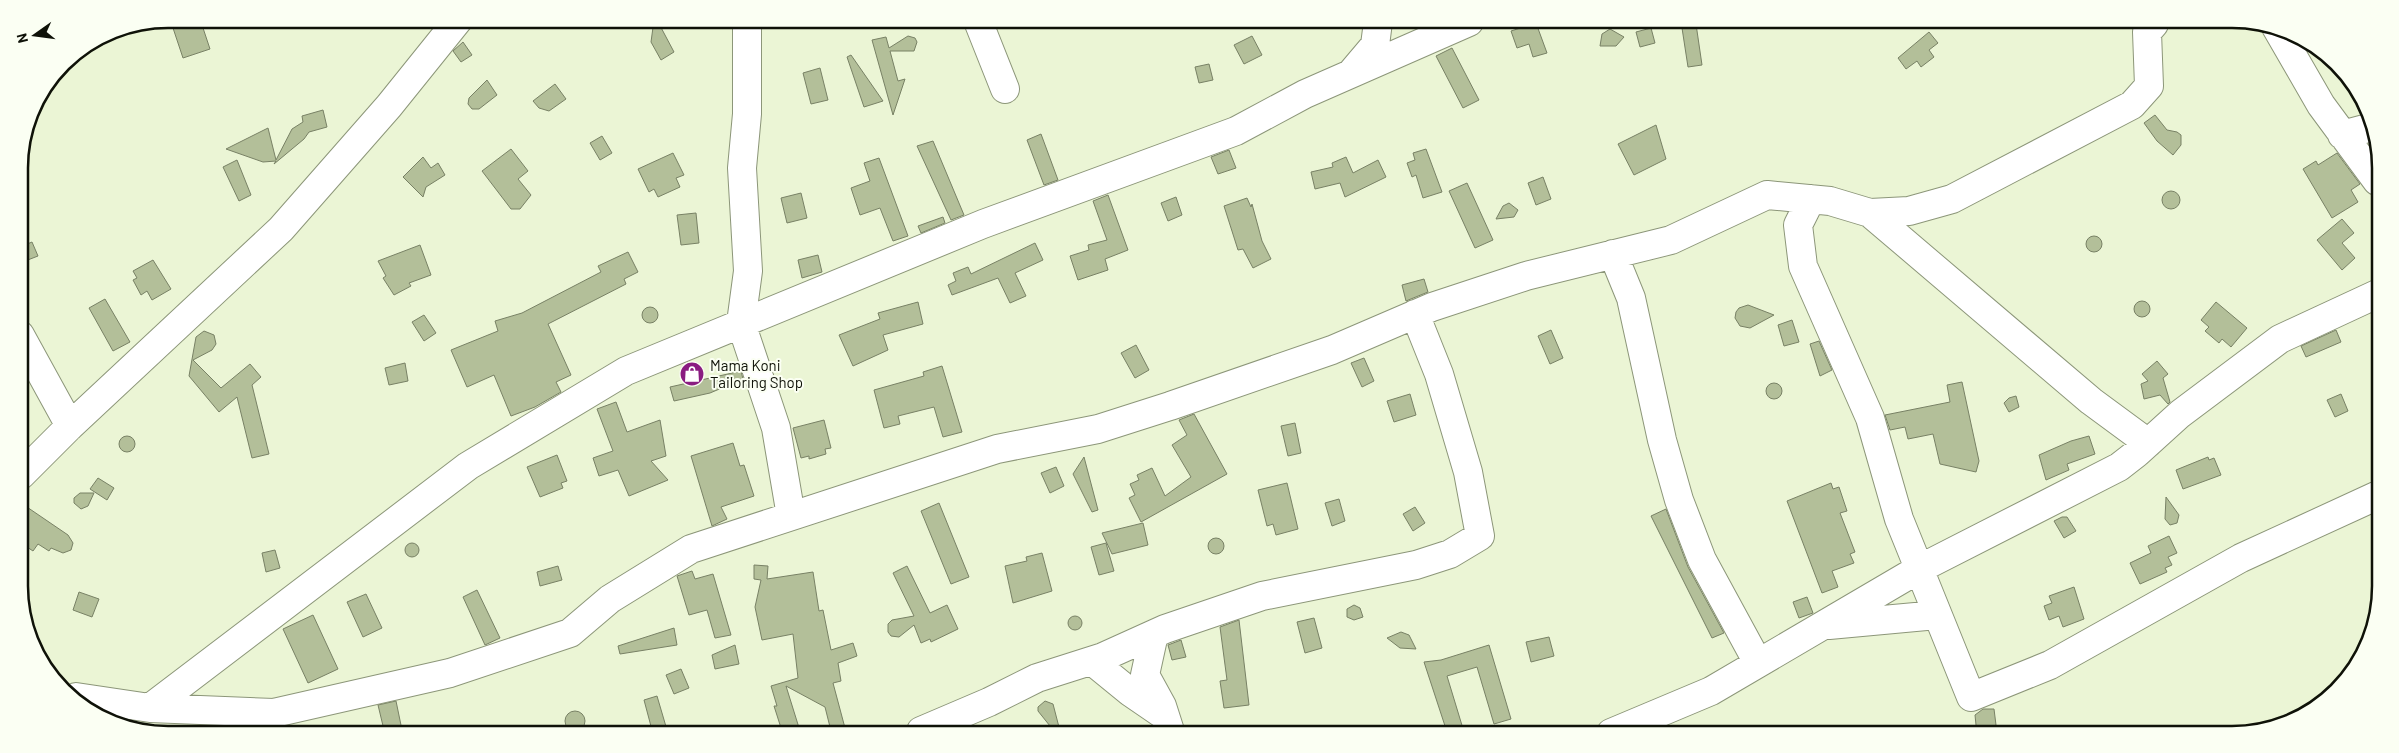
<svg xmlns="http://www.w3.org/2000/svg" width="2399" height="753" viewBox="0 0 2399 753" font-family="Barlow,sans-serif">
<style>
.building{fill:#b3bf99;stroke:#788165}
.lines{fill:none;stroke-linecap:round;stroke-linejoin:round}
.minor-casing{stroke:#8c9679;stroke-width:30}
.minor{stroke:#fff;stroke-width:28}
.labels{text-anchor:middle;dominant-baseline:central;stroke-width:4;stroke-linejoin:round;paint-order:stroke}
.poi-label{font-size:15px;fill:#0f1208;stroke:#fbfff3;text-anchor:start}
.rim{fill:none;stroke:#0f1208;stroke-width:2.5}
</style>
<rect width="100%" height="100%" fill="#ebf5d5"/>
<path class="building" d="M170 19H200L210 49 183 58Z
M654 20H657L674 52 661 60 651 42Z
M1536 23 1547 53 1533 57 1529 44 1517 48 1511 31Z
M1696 24 1702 65 1688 67 1682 28Z
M1651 28 1655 43 1640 47 1636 32Z
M1610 29 1624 37 1616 46H1600L1602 34Z
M1929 32 1938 43 1929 50 1934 57 1921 67 1917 61 1906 69 1898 58Z
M908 36 915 38 917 42 914 51H890L898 81 905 79 893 115 872 40 886 37 889 48Z
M1252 36 1262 55 1244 64 1234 45Z
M463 42 472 55 461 62 453 51Z
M1452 48 1479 100 1463 108 1436 56Z
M851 55 883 101 864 107 847 57Z
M1209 64 1213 80 1199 83 1195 67Z
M820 68 828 100 811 104 803 73Z
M487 80 497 95 479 109H472L468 104 469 98Z
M555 84 566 99 549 111 539 108 533 101Z
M323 110 327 127 309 132 304 139 274 164 276 161 263 162 226 149 268 128 276 160 292 129 303 122 302 116Z
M2155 115 2167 130 2177 132 2181 135V145L2173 155 2157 141 2144 123Z
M1656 125 1666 159 1634 175 1618 144Z
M1041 134 1058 180 1044 185 1027 140Z
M602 136 612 153 600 160 590 143Z
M933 141 964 215 951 220 917 146Z
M511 149 528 171 518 179 531 195 520 209H511L482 171Z
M1426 149 1442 192 1423 198 1416 175 1412 177 1407 163 1415 160 1413 153Z
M1229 150 1236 168 1218 174 1211 157Z
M673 153 684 175 676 178 680 187 658 197 654 189 649 192 638 169Z
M2337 153 2360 184 2351 190 2358 202 2332 218 2303 169 2316 161 2318 165Z
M423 157 431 168 438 163 445 175 426 187 423 197 403 177Z
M1346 157 1353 173 1378 160 1386 177 1345 197 1340 183 1315 189 1311 172 1333 167 1332 163Z
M879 158 908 236 893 241 880 208 860 215 851 188 870 181 864 163Z
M237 160 251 195 239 201 223 167Z
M1543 177 1551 199 1536 205 1528 183Z
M1467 183 1493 240 1475 248 1449 191Z
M2162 200a9 9 0 1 1 18 0a9 9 0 1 1-18 0Z
M801 193 807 218 787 223 781 198Z
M1108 195 1128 250 1105 259 1108 270 1078 280 1070 256 1089 250 1088 245 1107 240 1093 201Z
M1176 197 1182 215 1168 221 1161 203Z
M1247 198 1251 207 1252 204 1262 241 1271 259 1253 268 1243 249 1238 250 1224 206Z
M1509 203 1518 210 1514 217 1496 219 1503 206Z
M696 213 699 243 681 245 677 215Z
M943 217 945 223 921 233 918 226Z
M2342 219 2354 233 2342 243 2355 258 2342 270 2317 240Z
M2086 244a8 8 0 1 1 16 0a8 8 0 1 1-16 0Z
M32 242 38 256 20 263V247Z
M1035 243 1043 260 1015 273 1026 296 1010 303 998 278 952 295 948 285 956 281 953 273 968 267 971 274Z
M420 245 431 275 409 283 411 286 394 295 383 278 386 276 378 261Z
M628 252 638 272 624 279 626 284 548 324 571 375 556 382 561 392 535 407 511 416 494 375 467 387 451 350 498 331 495 321 522 313 601 272 598 266Z
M818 255 822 272 802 278 798 260Z
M153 260 171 289 152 300 147 291 141 295 133 280 137 278 133 271Z
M1424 279 1428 292 1406 301 1402 285Z
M105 299 130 342 113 351 89 308Z
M2134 309a8 8 0 1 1 16 0a8 8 0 1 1-16 0Z
M918 302 923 324 883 335 888 350 853 366 839 335 880 319 878 313Z
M2216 302 2247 328 2231 347 2222 339 2219 343 2205 331 2209 327 2201 320Z
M1748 305 1774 315 1750 328 1740 326 1735 318 1736 312 1739 308Z
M642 315a8 8 0 1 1 16 0a8 8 0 1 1-16 0Z
M424 315 436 333 424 341 412 322Z
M1792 320 1799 342 1784 346 1778 325Z
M1551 330 1563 358 1550 364 1538 336Z
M2336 330 2341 342 2306 357 2301 346Z
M204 331 214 335 216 344 212 350 193 360 221 388 250 364 261 377 252 385 269 454 252 458 237 397 219 412 189 376 196 337Z
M1819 341 1832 370 1820 376 1810 344Z
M1136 345 1149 370 1135 378 1121 353Z
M1364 358 1374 381 1362 387 1351 363Z
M2157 361 2168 374 2163 378 2170 402 2168 404 2160 395 2144 399 2141 384 2148 381 2142 374Z
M405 363 408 381 389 385 385 368Z
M942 366 962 432 943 437 934 407 898 416 900 424 884 428 874 390 924 376 923 372Z
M741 371 743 379 710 393 674 401 670 387Z
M1962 382 1979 461 1976 472 1940 464 1933 434 1908 439 1905 427 1890 430 1885 415 1950 402 1947 385Z
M1766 391a8 8 0 1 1 16 0a8 8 0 1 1-16 0Z
M1410 394 1416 415 1394 422 1387 401Z
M2341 394 2348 411 2335 417 2327 400Z
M2016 396 2019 407 2009 412 2004 403 2009 398Z
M616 402 627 432 660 420 666 456 651 461 668 480 629 496 618 470 599 476 593 458 613 451 597 409Z
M1194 414 1227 474 1141 522 1129 498 1135 495 1130 484 1139 480 1137 475 1152 468 1165 496 1191 477 1172 445 1187 435 1179 420Z
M824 420 831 448 825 449 826 454 809 459V456L801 458 793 428Z
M1295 423 1301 453 1288 456 1281 426Z
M2089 436 2095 454 2067 464 2069 470 2046 480 2039 455 2071 441Z
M119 444a8 8 0 1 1 16 0a8 8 0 1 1-16 0Z
M733 443 740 466 744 465 754 496 721 507 727 519 712 526 691 456Z
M557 455 567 481 561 483 563 488 540 497 527 467Z
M1084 457 1098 510 1092 512 1073 474Z
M2208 457 2209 460 2214 458 2221 475 2183 489 2176 470Z
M1056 467 1064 486 1050 493 1041 473Z
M98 478 114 488 107 500 90 489Z
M1287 483 1298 529 1276 535 1273 524 1267 526 1258 490Z
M1831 483 1833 489 1839 487 1847 511 1840 513 1855 552 1850 554 1854 563 1832 571 1838 587 1822 593 1787 501Z
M80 493H94L88 506 81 509 74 503V498Z
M2166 497 2179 515 2177 523 2170 525 2165 519Z
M1339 499 1345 521 1332 526 1325 503Z
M21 503 68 535 73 543 71 550 63 553 51 548 49 551 38 544 33 551 21 543Z
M939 503 969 577 951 584 921 511Z
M1415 507 1425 523 1413 531 1403 514Z
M1666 509 1688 567 1724 633 1712 638 1651 516Z
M2062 517H2067L2076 531 2064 538 2054 521Z
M1143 523 1148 545 1112 554 1102 533Z
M2169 536 2177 553 2168 557 2172 565 2165 568 2167 572 2140 584 2130 563 2151 553 2148 546Z
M1208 546a8 8 0 1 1 16 0a8 8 0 1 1-16 0Z
M405 550a7 7 0 1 1 14 0a7 7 0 1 1-14 0Z
M1106 543 1114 571 1099 575 1091 547Z
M275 550 280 568 266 572 262 553Z
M1042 553 1052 591 1013 603 1005 566 1027 561 1026 557Z
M754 565 768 566 767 579 813 572 819 611 823 610 831 650 853 643 857 656 838 663 841 681 833 683 845 728 831 731 825 707 786 686 800 731H782L774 706H777L771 686 798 678 793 634 762 640 755 607 761 580 754 579Z
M558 566 562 580 540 586 537 572Z
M907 566 930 613 947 605 958 629 931 642 930 639 921 643 914 625 899 637 891 636 888 632V624L892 620 914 616 893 573Z
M692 571 695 579 713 574 731 635 715 638 707 610 689 615 677 576Z
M2074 587 2084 619 2063 627 2059 616 2049 620 2044 606 2052 603 2049 596Z
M477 590 500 638 485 645 463 597Z
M79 592 99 599 92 617 73 610Z
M366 594 382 628 363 637 347 602Z
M1807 597 1813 613 1799 618 1793 602Z
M1354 605 1360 608 1363 617 1354 620 1347 617V609Z
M313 615 338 669 308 683 283 629Z
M1068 623a7 7 0 1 1 14 0a7 7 0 1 1-14 0Z
M1314 618 1322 648 1305 653 1297 622Z
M1239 620 1249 705 1224 708 1220 681 1227 680 1220 627Z
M674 628 677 645 620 654 618 646Z
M1401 632 1409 635 1416 649 1400 648 1387 638Z
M1549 637 1554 656 1531 662 1526 642Z
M1181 640 1186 657 1172 660 1168 645Z
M735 645 739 664 715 669 712 655Z
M1489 645 1511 719 1494 724 1477 667 1447 676 1464 732H1447L1424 662 1441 660Z
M681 669 689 688 674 694 666 675Z
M657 696 667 730H652L644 700Z
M396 701 402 730H384L378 705Z
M1045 701 1053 704 1060 731H1054L1038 711V707Z
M1983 709H1994L1996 725 1988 731 1979 729 1976 725 1975 715Z
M565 721a10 10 0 1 1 20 0a10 10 0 1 1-20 0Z"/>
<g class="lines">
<defs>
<path id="minor" d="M747 20V114L742 168 748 271 741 323 776 428 791 516
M978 21 1005 89
M2276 27 2321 105 2377 181
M1353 71 1375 45 1378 22
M2342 135 2372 127
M1811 199 1798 225 1803 266 1870 418 1899 519 1971 697 2050 665 2241 558 2376 496
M1870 213 2091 401 2148 443
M1613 254 1631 298 1662 440 1679 500 1702 560 1758 663
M20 335 70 426
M21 475 70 426 281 229 389 106 459 19
M1829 625 1937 615
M1154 634 1145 675 1162 706 1170 731
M1092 661 1130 692 1165 716
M76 697 150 708 274 713 450 673 570 633 610 599 691 549 997 449 1098 429 1170 406 1332 350 1432 307 1526 276 1671 240 1767 195 1830 201 1870 213 1909 211 1952 199 2132 105 2149 86 2147 32 2154 24
M150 708 468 466 626 371 983 224 1236 131 1305 94 1469 22
M921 731 989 702 1037 678 1103 657 1165 629 1262 596 1416 565 1450 554 1480 536 1468 472 1439 374 1415 314
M1611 733 1711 691 1919 569 2119 467 2137 453 2180 414 2280 339 2377 294"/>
</defs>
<use href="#minor" class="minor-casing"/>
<use href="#minor" class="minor"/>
</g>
<defs>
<symbol id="shop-disc" viewBox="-11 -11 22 22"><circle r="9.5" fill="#8a1c81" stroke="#fbfff3"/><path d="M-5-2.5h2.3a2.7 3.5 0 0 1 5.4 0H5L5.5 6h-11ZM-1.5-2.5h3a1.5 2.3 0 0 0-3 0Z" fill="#fff"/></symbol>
</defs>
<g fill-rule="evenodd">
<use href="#shop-disc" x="678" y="360" width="28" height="28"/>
</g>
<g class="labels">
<g class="poi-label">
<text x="710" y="365">Mama Koni<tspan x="710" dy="17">Tailoring Shop</tspan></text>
</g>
</g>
<path d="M0 0H2399V753H0ZM168 28H2232A140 140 0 0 1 2372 168V586A140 140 0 0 1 2232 726H168A140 140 0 0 1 28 586V168A140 140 0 0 1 168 28Z" fill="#fbfff3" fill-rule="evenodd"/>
<path class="rim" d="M168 28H2232A140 140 0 0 1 2372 168V586A140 140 0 0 1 2232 726H168A140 140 0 0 1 28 586V168A140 140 0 0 1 168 28Z"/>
<g transform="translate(35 35) rotate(256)" stroke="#fbfff3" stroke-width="4" paint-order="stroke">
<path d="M0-4L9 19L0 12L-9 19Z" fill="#0f1208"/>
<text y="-8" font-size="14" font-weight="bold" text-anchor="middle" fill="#0f1208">N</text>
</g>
</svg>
